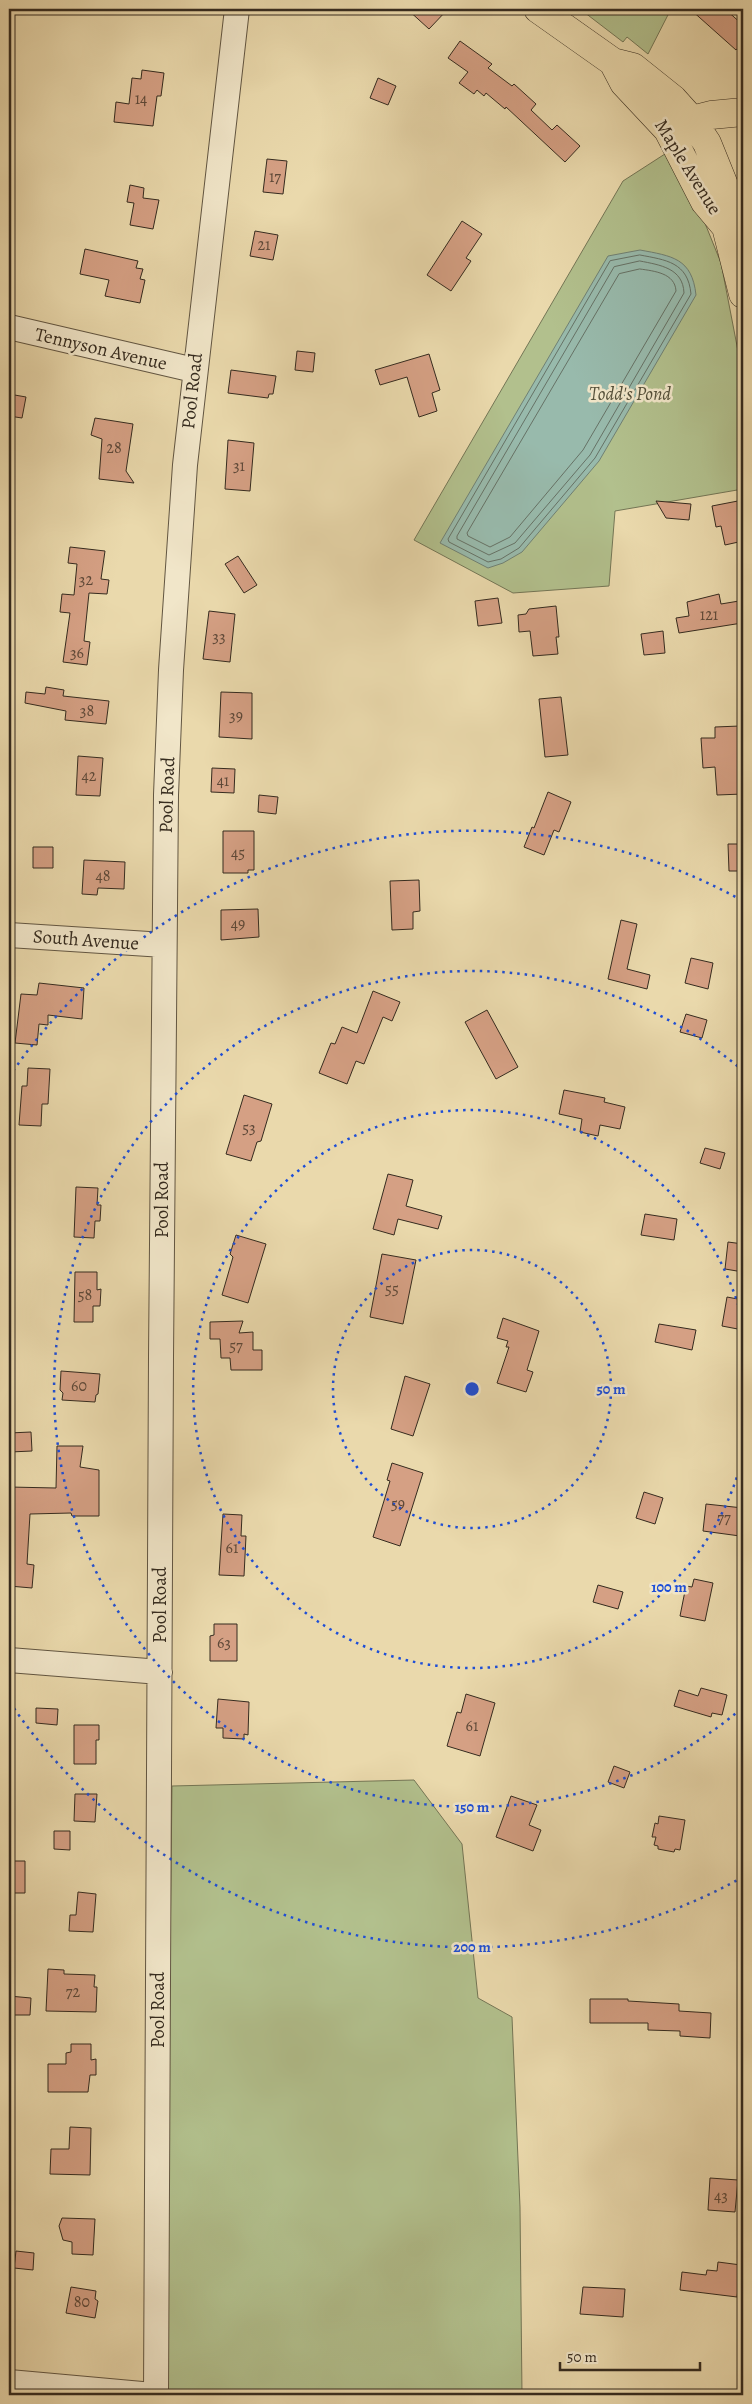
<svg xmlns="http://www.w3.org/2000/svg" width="752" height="2404" viewBox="0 0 752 2404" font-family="Alegreya,serif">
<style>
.green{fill:#b2c08d;stroke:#747656}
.water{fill:#98baac;stroke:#708174}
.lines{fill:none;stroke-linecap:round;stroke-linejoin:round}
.shore{stroke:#667266;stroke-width:1}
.building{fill:#d5a084;stroke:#352b1f}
.minor-casing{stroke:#625642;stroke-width:26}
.major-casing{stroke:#352b1f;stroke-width:29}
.minor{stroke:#f1e6c9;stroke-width:24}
.major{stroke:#ead9ac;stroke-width:28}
.ring{fill:none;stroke:#1d4ed8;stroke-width:2.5;stroke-dasharray:2.5 5}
.labels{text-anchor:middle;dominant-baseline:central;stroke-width:5;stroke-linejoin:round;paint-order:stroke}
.number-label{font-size:16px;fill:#5d4838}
.street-label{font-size:19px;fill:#352b1f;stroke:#f1e6c9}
.park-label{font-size:19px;font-style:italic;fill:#54503a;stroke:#f1e6c9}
.centre{fill:#1d4ed8;stroke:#f1e6c9;stroke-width:2.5}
.ring-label{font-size:15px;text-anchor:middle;font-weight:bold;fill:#1d4ed8;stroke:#f1e6c9;stroke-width:5;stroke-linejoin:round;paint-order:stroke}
</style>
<rect width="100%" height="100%" fill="#ead9ac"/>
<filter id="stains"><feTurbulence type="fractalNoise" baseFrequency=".004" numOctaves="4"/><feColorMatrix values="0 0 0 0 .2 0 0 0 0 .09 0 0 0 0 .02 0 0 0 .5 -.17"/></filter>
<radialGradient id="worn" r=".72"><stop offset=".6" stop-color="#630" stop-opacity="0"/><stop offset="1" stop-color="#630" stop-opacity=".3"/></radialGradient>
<path class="green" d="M580 9H671L648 54 627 37 623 42Z
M668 152 690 186 721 263 743 377V489L615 511 609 586 513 593 414 540 623 181Z
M414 1780 462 1844 478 1998 512 2017 520 2207 522 2395H165L172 1786Z"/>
<path class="water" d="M640 250C672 256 692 258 696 295L599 461 522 552 503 563 488 568 440 543 608 256Z"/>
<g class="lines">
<path class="shore" d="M640 255C666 260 688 262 691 294L595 458 519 548 501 559 488 562 449 542 448 539 610 261Z
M640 261C660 265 683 268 684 293L590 455 515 543 489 555 457 539V536L614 267Z
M640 269C654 271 675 273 676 291L583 450 510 537 490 547 468 536 467 533 619 274Z"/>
</g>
<path class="building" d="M407 9H448L429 29Z
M690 9H725L743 25V42L736 50Z
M460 41 492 64 488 68 512 86 514 84 536 104 531 110 552 130 557 125 580 146 565 162 506 107 505 109 486 93 484 96 477 90 474 94 459 83 468 72 448 58Z
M142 70 164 73 161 96H157L153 126 114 122 116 102 129 104 132 78 141 79Z
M378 78 396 86 388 105 370 98Z
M267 159 287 161 283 194 263 192Z
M130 185 144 188 143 198 159 200 153 229 130 225 134 203 127 202Z
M462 221 482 234 466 258 471 261 451 291 427 275Z
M255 231 278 235 273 260 250 256Z
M85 249 138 261 136 268 143 269 140 279 145 280 140 303 105 296 109 280 80 274Z
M297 351 315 353 313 372 295 370Z
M429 354 440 390 432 393 437 411 419 417 407 377 380 385 375 370Z
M231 370 276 376 273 394H269L268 398 228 393Z
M9 394 26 397 22 418 9 416Z
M95 418 133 424 126 471 134 483 99 479 102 439 91 435Z
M228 440 254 443 250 491 225 489Z
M743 500V541L725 545 721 526 716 527 712 506Z
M656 501 691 504 689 520 666 518Z
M70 547 105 551 101 579 109 580 107 594 89 593 84 641 90 642 87 665 63 662 70 613 60 612 62 594 74 595 77 564 68 563Z
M238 556 257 585 244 593 225 564Z
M719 594 721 604 739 601 742 623 679 633 676 618 689 616 687 602Z
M498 598 502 623 478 626 475 601Z
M556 606 559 637H556L558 654 533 656 530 631 519 632 518 615 526 614 529 609Z
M209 611 235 614 230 662 203 659Z
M663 631 665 653 644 655 641 634Z
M46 687 64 690 63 696 109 701 106 724 65 720 66 711 25 703 26 692 45 694Z
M221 692 252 693V739L219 737Z
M561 697 568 755 545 757 539 699Z
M740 726 742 758H743V794L717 795 715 767 703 768 701 738H715V727Z
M78 756 103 758 100 796 76 795Z
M212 768 235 769 234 793 211 792Z
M548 792 571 802 559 832 554 830 544 855 524 847 532 827 534 828Z
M259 795 278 797 276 814 258 812Z
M223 831H254V870H248V873H223Z
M728 844H743V871H729Z
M33 847H53V868H33Z
M84 860 125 862 124 889 98 888 97 895 82 894Z
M419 880 420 911 413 912V929L392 930 390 881Z
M258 909 259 937 221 940V910Z
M621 920 637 924 627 969 650 975 647 989 608 979Z
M691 958 713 963 708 989 685 983Z
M39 983 84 988 82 1019 48 1015V1025L39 1024 37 1045 15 1043 21 994 37 995Z
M373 991 400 1002 392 1021 383 1017 364 1064 356 1061 347 1084 319 1073 331 1043 335 1044 342 1027 357 1033Z
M487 1010 518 1067 496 1079 465 1022Z
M686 1014 707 1020 702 1038 680 1032Z
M28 1068 50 1069 48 1104H42L41 1126 19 1125 22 1086H27Z
M564 1090 605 1098 604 1102 625 1107 620 1129 600 1125 598 1136 580 1132 582 1119 559 1114Z
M244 1095 272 1104 261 1141 257 1142 251 1161 226 1154Z
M705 1148 725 1153 720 1169 700 1163Z
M388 1174 413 1180 406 1206 442 1216 438 1229 398 1219 394 1235 373 1229Z
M76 1187 98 1188 97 1205H101L100 1221H95L94 1238 74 1237Z
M645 1214 677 1219 674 1240 641 1235Z
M236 1235 266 1244 248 1303 222 1295 233 1257 230 1254Z
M728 1242 743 1244V1272L725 1269Z
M382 1254 416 1260 403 1324 370 1317Z
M75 1272H97V1290L101 1289 100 1306H93V1322H74Z
M727 1297 743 1300V1330L722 1326Z
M503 1318 539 1331 527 1370 533 1372 526 1392 497 1383 509 1347H506L508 1341 497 1338Z
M243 1321 239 1333 253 1332V1350H262V1370H231L230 1358H221L220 1339H210V1322Z
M659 1324 696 1330 692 1350 655 1342Z
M61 1371 100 1374 98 1394 96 1395 95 1402 62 1400 63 1393 60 1390Z
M405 1376 430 1384 413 1436 391 1429Z
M31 1432 32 1451 10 1452 9 1433Z
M57 1446H83L80 1467 99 1470V1516H72L71 1513 30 1514 27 1564 34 1565 32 1588 9 1586V1487L56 1488Z
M392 1463 423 1473 400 1546 373 1537 390 1481 387 1480Z
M644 1492 663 1498 655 1524 636 1518Z
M706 1504 743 1508 740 1536 703 1531Z
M223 1514 242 1515 241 1536H246L244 1576 219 1575Z
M694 1579 713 1583 705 1621 680 1616 686 1586 692 1587Z
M598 1585 623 1592 618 1609 593 1602Z
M214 1624H237V1661H210V1636L214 1635Z
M701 1688 727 1695 722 1715 712 1713 711 1717 674 1706 679 1690 698 1696Z
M466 1694 495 1703 480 1756 447 1746 457 1712 461 1713Z
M218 1699 249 1702 248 1735 244 1734V1739L223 1738V1728H216Z
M36 1708 58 1709 57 1725 36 1723Z
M74 1725H99V1740H96V1764H74Z
M614 1766 630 1772 624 1788 608 1782Z
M75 1794H97L95 1822 74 1821Z
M511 1796 537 1805 529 1825 541 1830 533 1851 496 1837Z
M659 1816 685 1820 680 1850 675 1849 674 1852 658 1849V1846L654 1845 656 1837H652L655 1823 658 1824Z
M54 1831H70V1850L54 1849Z
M9 1861H25V1893H9Z
M78 1892 96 1894 93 1932 69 1931 70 1915H76Z
M48 1969 64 1970V1974L95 1975 94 1987H97L96 2012 46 2011Z
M9 1996 31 1998 30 2015H9Z
M590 1999H628V2001L679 2004V2011L711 2013 710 2038 680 2036V2031L648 2030V2023H590Z
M71 2044H91V2060L96 2059V2075H90L88 2092H48V2064H66V2053L71 2052Z
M70 2127 91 2128 90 2175 50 2174 51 2149H69Z
M710 2178 738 2180 735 2212 708 2210Z
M62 2218 95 2219 93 2255 72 2254V2242L63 2240 59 2226Z
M16 2251 34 2253 33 2270 14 2268Z
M718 2262 741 2265 737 2297 680 2290 682 2272 706 2275 707 2270 717 2271Z
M71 2287 96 2291 95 2299 98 2301 95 2318 66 2313Z
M583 2287 625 2289 623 2317 580 2314Z"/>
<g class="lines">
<defs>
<path id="minor" d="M9 327 194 370
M9 935 164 945
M9 1660 160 1672
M9 2382 153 2395
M156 2395 161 1357 166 795 171 670 185 465 237 9"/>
<path id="major" d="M538 9 613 62 633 67 673 99 691 119 707 143 726 190 728 207 726 227 743 294
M613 62 624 83 668 130 705 202 726 227
M676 124 711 115 743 112"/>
</defs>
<use href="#minor" class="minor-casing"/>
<use href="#major" class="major-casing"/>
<use href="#minor" class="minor"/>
<use href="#major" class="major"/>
</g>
<g class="ring">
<circle cx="472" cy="1389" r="139"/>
<path d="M743 1456A279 279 0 1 1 743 1322"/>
<path d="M741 1709A418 418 0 1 1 741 1069"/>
<path d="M743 1877A558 558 0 0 1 9 1701M9 1077A558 558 0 0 1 743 901"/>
</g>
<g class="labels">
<g class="number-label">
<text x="141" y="99">14</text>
<text x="275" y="177">17</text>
<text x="264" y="245">21</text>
<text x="114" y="448">28</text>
<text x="239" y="466">31</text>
<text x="86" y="580">32</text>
<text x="709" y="615">121</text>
<text x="219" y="637">33</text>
<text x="77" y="653">36</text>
<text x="87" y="711">38</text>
<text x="236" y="716">39</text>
<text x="89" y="776">42</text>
<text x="223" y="781">41</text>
<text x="238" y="853">45</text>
<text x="103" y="876">48</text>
<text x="238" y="924">49</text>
<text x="249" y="1128">53</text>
<text x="392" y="1289">55</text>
<text x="85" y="1295">58</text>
<text x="236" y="1346">57</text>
<text x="79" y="1386">60</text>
<text x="398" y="1504">59</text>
<text x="724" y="1518">77</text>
<text x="232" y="1548">61</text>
<text x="224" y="1643">63</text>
<text x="472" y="1726">61</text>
<text x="73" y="1992">72</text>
<text x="721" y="2196">43</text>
<text x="82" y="2302">80</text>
</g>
<g class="street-label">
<text transform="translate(688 167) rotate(58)">Maple Avenue</text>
<text transform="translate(101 349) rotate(13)">Tennyson Avenue</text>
<text transform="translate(192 391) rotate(-84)">Pool Road</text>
<text transform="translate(167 795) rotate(-88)">Pool Road</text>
<text transform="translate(86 940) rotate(4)">South Avenue</text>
<text transform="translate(162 1200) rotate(-90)">Pool Road</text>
<text transform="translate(160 1605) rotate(-90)">Pool Road</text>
<text transform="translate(158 2010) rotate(-90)">Pool Road</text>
</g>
<g class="park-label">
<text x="630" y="394">Todd's Pond</text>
</g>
</g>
<circle cx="472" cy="1389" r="8" class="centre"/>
<g class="ring-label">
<text x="611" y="1394">50 m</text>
<text x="669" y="1592">100 m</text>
<text x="472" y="1812">150 m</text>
<text x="472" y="1952">200 m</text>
</g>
<rect width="752" height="2404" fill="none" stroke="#ead9ac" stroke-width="30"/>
<rect x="10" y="10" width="732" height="2384" fill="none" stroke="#352b1f" stroke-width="2.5"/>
<rect x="15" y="15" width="722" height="2374" fill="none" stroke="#352b1f"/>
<path d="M560 2362v8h140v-8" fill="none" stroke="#352b1f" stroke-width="2.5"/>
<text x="567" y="2362" font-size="15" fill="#352b1f" stroke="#f1e6c9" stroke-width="4" paint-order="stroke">50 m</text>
<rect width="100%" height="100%" filter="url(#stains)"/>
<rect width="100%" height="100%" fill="url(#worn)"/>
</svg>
